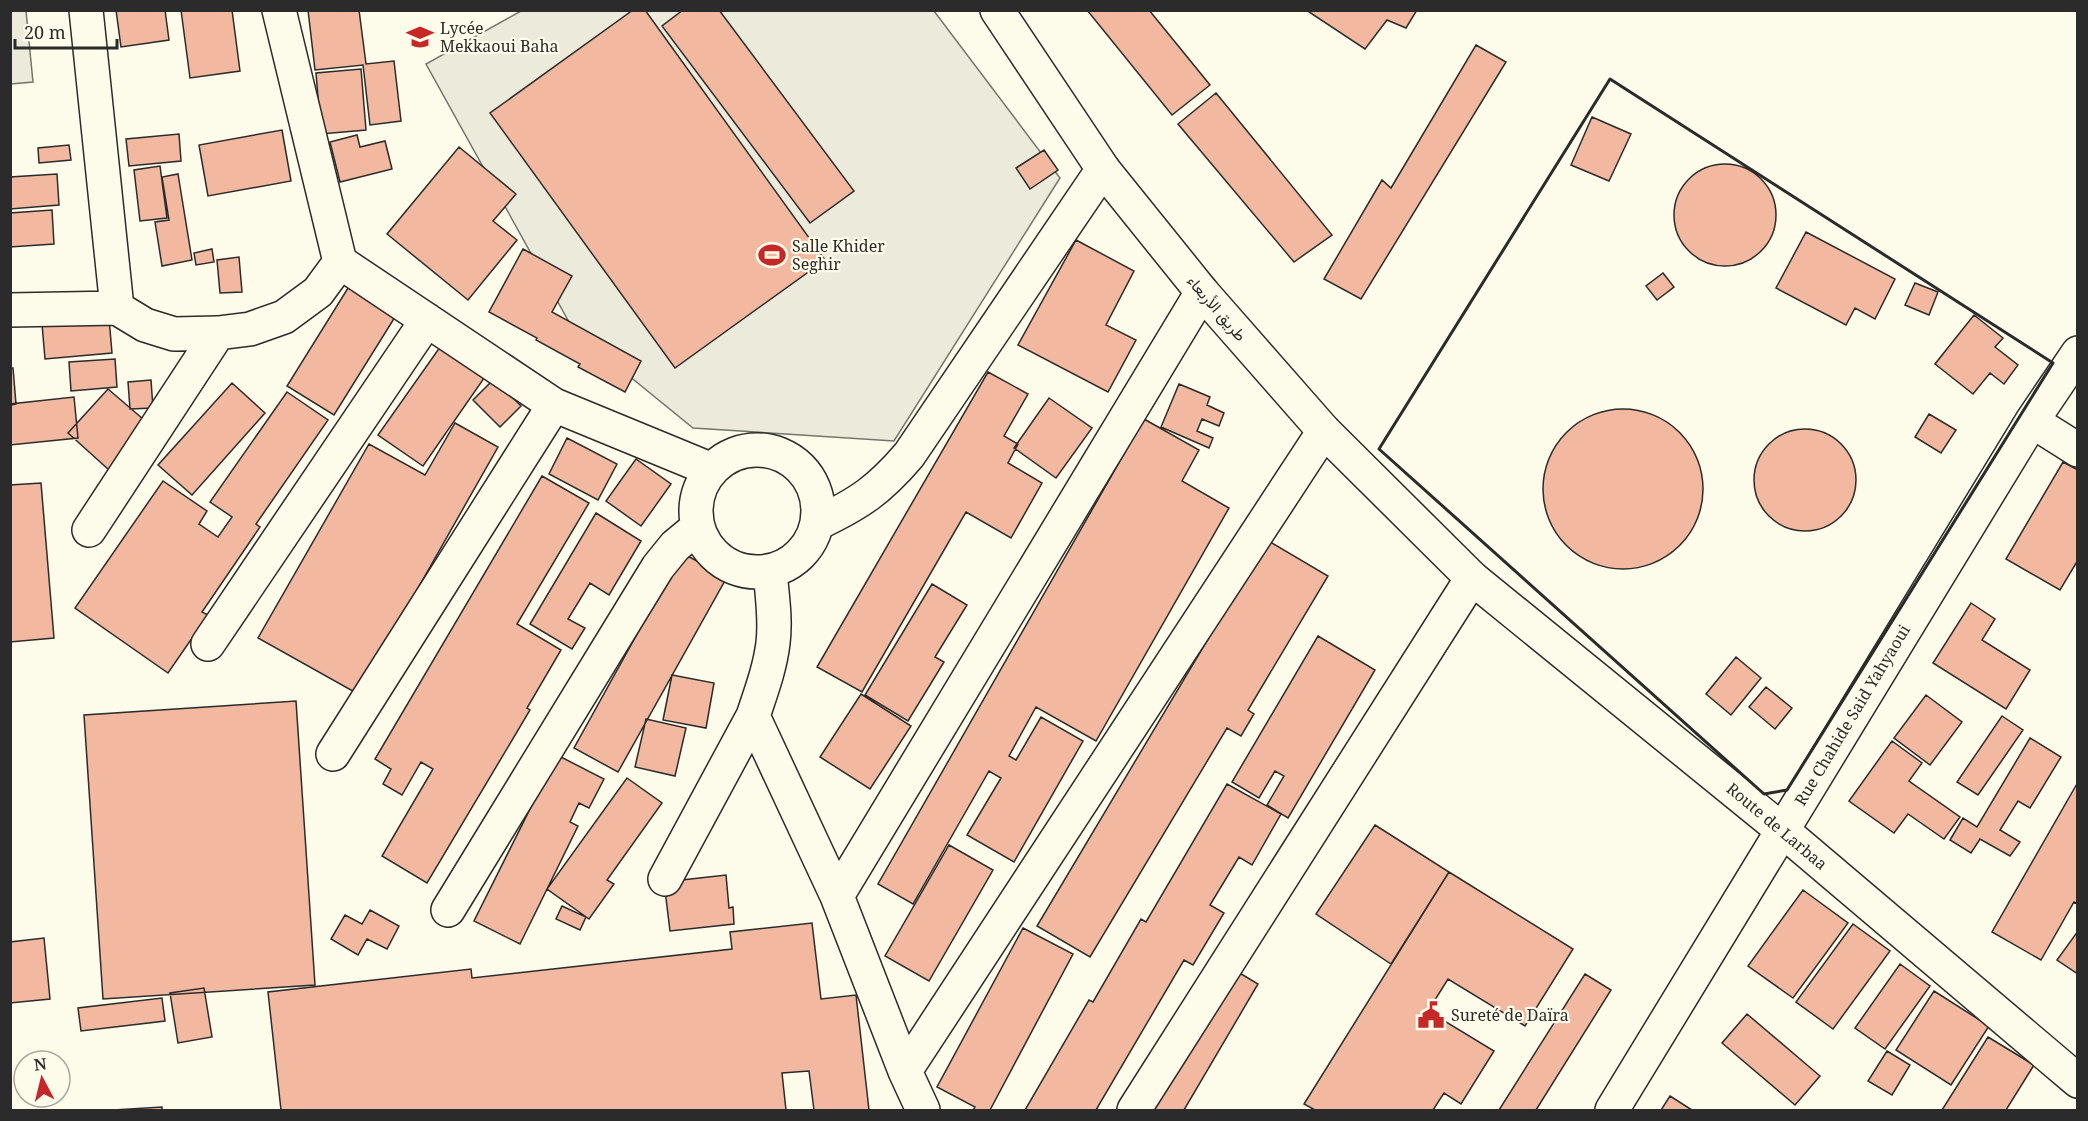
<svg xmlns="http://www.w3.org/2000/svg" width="2088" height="1121" viewBox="0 0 2088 1121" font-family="'Noto Serif',Vazirmatn,serif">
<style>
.green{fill:#ecebdb;stroke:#74746e;stroke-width:1.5}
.building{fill:#f2b8a0;stroke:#2b2b2b;stroke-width:1.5}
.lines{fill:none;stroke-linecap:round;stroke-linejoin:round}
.minor-casing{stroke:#2b2b2b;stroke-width:36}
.major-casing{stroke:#2b2b2b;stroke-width:36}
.minor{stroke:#fdfbea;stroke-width:33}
.major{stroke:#fdfbea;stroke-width:33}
.wall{stroke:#2b2b2b;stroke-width:3}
.labels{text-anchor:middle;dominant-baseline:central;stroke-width:4.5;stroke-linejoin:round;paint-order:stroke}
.poi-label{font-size:16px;fill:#2b2b2b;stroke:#fdfbea;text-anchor:start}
.street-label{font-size:16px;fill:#2b2b2b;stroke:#fdfbea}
</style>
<rect width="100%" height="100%" fill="#fdfbea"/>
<path class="green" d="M11 10 26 11 33 82 11 84Z
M521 11H934L1060 178 894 441 693 428 574 331 426 64Z"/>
<path class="building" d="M116 10H165L169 40 121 47Z
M181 10H232L240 71 190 78Z
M308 10H359L366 64 394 61 401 121 370 125 363 65 315 70Z
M633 10H645L825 260 675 368 490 113Z
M683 10H719L854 191 810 223 662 26Z
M1087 10H1149L1210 85 1172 115Z
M1306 10H1417L1406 28 1387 20 1365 49Z
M1476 45 1506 62 1361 299 1324 279 1382 180 1391 188Z
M361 69 366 130 321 134 316 73Z
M1216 93 1332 235 1294 262 1178 124Z
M1592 117 1631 134 1609 181 1571 165Z
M282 130 291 181 208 196 199 145Z
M179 134 181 161 129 166 126 139Z
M357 135 360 147 385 141 392 169 340 182 330 142Z
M69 145 71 160 39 163 38 148Z
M459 147 516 194 493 221 517 240 468 300 387 234Z
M1044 150 1058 170 1030 189 1016 168Z
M1674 215a51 51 0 1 1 102 0a51 51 0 1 1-102 0Z
M160 166 167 218 140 221 134 170Z
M57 174 59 205 10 209V177Z
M178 174 192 260 162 266 155 222 169 220 162 177Z
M52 210 54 244 10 247V213Z
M1806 232 1895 279 1875 319 1855 308 1846 325 1776 288Z
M1076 240 1134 271 1106 325 1136 340 1108 392 1018 345Z
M212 249 214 262 196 265 194 253Z
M523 249 572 276 552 312 641 361 625 392 578 367 580 364 536 340 537 338 489 312Z
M239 257 242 292 220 293 217 260Z
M1663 273 1674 287 1657 300 1646 286Z
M353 280 400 309 334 415 287 386Z
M1915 283 1938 292 1929 315 1905 305Z
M1974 315 2003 338 1995 347 2018 365 2004 384 1990 373 1973 394 1935 364Z
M109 318 112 353 45 359 42 324Z
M445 340 489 371 423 466 378 435Z
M115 359 117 387 71 391 69 362Z
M10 368H13L16 404 10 405Z
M988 372 1028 394 1004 436 1018 444 1008 463 1042 483 1011 538 966 512 862 692 817 667Z
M494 379 521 406 500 427 473 400Z
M151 380 153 408 130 409 128 382Z
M232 383 265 413 192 495 158 465Z
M1179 384 1210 397 1207 405 1224 413 1219 426 1202 419 1197 431 1213 438 1209 448 1161 427Z
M108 389 150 425 109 470 68 433Z
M287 392 328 420 256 524 260 527 202 612 208 615 168 673 75 608 163 481 207 511 199 524 218 537 232 517 210 502Z
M74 397 78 438 10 445V404Z
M1049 398 1092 428 1056 478 1014 448Z
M1543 489a80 80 0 1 1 160 0a80 80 0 1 1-160 0Z
M1929 414 1956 430 1941 453 1915 437Z
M1144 419 1199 450 1182 481 1229 508 1096 741 1036 707 1009 756 1016 760 1041 717 1083 741 1014 862 967 835 1001 778 989 771 913 904 878 884Z
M455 423 498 447 358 694 258 638 369 444 425 475Z
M1754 480a51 51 0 1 1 102 0a51 51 0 1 1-102 0Z
M567 438 617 464 598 500 549 474Z
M636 459 671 484 641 526 606 501Z
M2063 462 2078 470V560L2060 590 2006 559Z
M542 476 589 503 517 624 561 650 527 708 530 710 427 883 382 856 433 769 421 762 402 795 383 784 391 769 375 759Z
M41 483 54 638 10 642V485Z
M596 513 641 541 609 595 590 583 568 619 585 628 572 649 530 624Z
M1267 540 1328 576 1248 710 1254 714 1241 736 1227 728 1090 957 1037 926Z
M682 553 727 577 618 772 574 748Z
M932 584 967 605 935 657 944 662 908 721 865 695Z
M1971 603 1995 619 1982 640 2030 670 2006 709 1933 663Z
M1318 636 1375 670 1288 818 1267 805 1284 776 1275 771 1259 798 1232 782Z
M1736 657 1761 678 1731 715 1706 694Z
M672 675 714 683 706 728 663 720Z
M1766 687 1792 708 1775 729 1749 707Z
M861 694 911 726 870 789 820 757Z
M1926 695 1962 722 1930 765 1894 738Z
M296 701 315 985 103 999 84 715Z
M2002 716 2023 730 1978 795 1957 782Z
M646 719 686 728 675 776 635 767Z
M2030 738 2061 757 2030 808 2018 801 2000 830 2020 842 2010 856 1980 839 1971 853 1950 840 1963 818 1977 827Z
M1892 741 1922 763 1909 781 1960 817 1944 839 1908 814 1894 833 1849 801Z
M557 755 604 779 589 808 579 803 570 822 578 826 520 944 474 921Z
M627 778 662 803 607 880 614 884 589 919 547 889Z
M2078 782V901L2076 903 2074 902 2041 960 1992 932Z
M1227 784 1281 814 1252 865 1239 857 1210 905 1224 913 1193 965 1184 960 1096 1110H1025L1089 1000 1093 1002 1141 919 1146 922Z
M1375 825 1449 872 1391 964 1316 914Z
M949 845 993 870 929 981 885 956Z
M1449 872 1573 949 1525 1026 1448 979 1428 1011 1494 1051 1461 1104 1444 1093 1433 1110H1315L1304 1104Z
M726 875 729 908 733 907 734 924 670 931 664 882Z
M1803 890 1848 923 1793 998 1748 966Z
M562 906 586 917 580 930 556 919Z
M370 910 399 926 387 949 367 939 358 955 331 939 345 915 362 924Z
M812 923 821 999 856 995 869 1110H814L809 1071 782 1073 786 1110H281L268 992 471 969 472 978 732 949 730 932Z
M1853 924 1890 951 1833 1029 1796 1002Z
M1023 928 1073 954 990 1110H973L975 1107 937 1087Z
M2078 931V974L2057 960Z
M44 938 50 999 10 1003V942Z
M1900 964 1930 986 1885 1049 1855 1028Z
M1233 969 1258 984 1184 1110H1150Z
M1585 974 1611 990 1536 1110H1499Z
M204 988 212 1037 178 1043 170 993Z
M1934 991 1989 1026 1951 1085 1896 1050Z
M162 998 165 1021 81 1031 78 1008Z
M1747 1014 1820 1076 1795 1105 1722 1043Z
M1988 1037 2034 1065 2006 1110H1942Z
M1887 1051 1910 1065 1892 1095 1868 1081Z
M1670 1096 1692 1110H1661Z
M162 1107V1110H113Z"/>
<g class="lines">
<defs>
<path id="minor" d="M86 10 117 308
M279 10 340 262 554 405 712 470
M10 310 117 308 145 325 174 334 218 333 250 329 284 317 318 292 340 262
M2032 421 2078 450
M696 511a61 61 0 1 1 122 0a61 61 0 1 1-122 0Z
M818 523C860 503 879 490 909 455L1103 169
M89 530 218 333
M770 571C772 595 776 619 773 643 770 668 761 692 753 716L837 896 905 1071 923 1110
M208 644 427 320
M333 754 554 405
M665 879 753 716
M837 896 1202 292
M448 910 658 567 675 546 698 527
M905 1071 1324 431
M1134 1110 1472 578
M1612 1110 2032 421 2078 353"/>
<path id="major" d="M997 10 1103 169 1202 292 1324 431 1472 578 1782 830 2078 1081"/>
</defs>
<use href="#minor" class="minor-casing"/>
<use href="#major" class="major-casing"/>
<use href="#minor" class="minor"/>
<use href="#major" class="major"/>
<path class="wall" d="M1610 79 2053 363 1787 790 1764 794 1379 449Z"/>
</g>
<defs>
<symbol id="school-bare" viewBox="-9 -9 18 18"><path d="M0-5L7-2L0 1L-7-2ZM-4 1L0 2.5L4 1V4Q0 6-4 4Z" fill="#c62828" stroke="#fdfbea" stroke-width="2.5" paint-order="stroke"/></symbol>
<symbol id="stadium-bare" viewBox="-9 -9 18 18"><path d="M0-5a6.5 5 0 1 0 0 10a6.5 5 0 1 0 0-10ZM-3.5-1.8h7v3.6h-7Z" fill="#c62828" stroke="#fdfbea" stroke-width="2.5" paint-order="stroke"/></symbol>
<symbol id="civic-bare" viewBox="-9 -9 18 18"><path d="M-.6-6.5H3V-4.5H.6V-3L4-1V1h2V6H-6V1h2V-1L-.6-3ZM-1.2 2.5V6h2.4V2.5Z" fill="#c62828" stroke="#fdfbea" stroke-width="2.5" paint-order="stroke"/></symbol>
</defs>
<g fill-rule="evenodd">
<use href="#school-bare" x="401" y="18" width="38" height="38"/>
<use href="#stadium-bare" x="753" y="236" width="38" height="38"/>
<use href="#civic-bare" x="1412" y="996" width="38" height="38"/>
</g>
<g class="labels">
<g class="poi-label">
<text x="440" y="28">Lycée<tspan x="440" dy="18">Mekkaoui Baha</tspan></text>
<text x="792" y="246">Salle Khider<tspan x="792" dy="18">Seghir</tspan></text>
<text x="1451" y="1015">Sureté de Daïra</text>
</g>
<g class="street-label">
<text transform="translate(1217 308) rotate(49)">طريق الأربعاء</text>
<text transform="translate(1852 715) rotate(-59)">Rue Chahide Said Yahyaoui</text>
<text transform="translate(1777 826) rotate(40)">Route de Larbaa</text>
</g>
</g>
<rect width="2088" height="1121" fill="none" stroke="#2b2b2b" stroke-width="24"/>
<g transform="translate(42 1079) rotate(353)"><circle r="28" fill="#fdfbea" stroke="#a9a89e" stroke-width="1.5"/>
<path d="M0-4.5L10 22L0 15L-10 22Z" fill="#c62828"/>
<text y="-9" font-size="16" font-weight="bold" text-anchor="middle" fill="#2b2b2b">N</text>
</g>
<path d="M15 39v9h102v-9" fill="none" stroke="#2b2b2b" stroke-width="3"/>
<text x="24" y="39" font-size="18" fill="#2b2b2b" stroke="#fdfbea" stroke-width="4.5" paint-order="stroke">20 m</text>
</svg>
